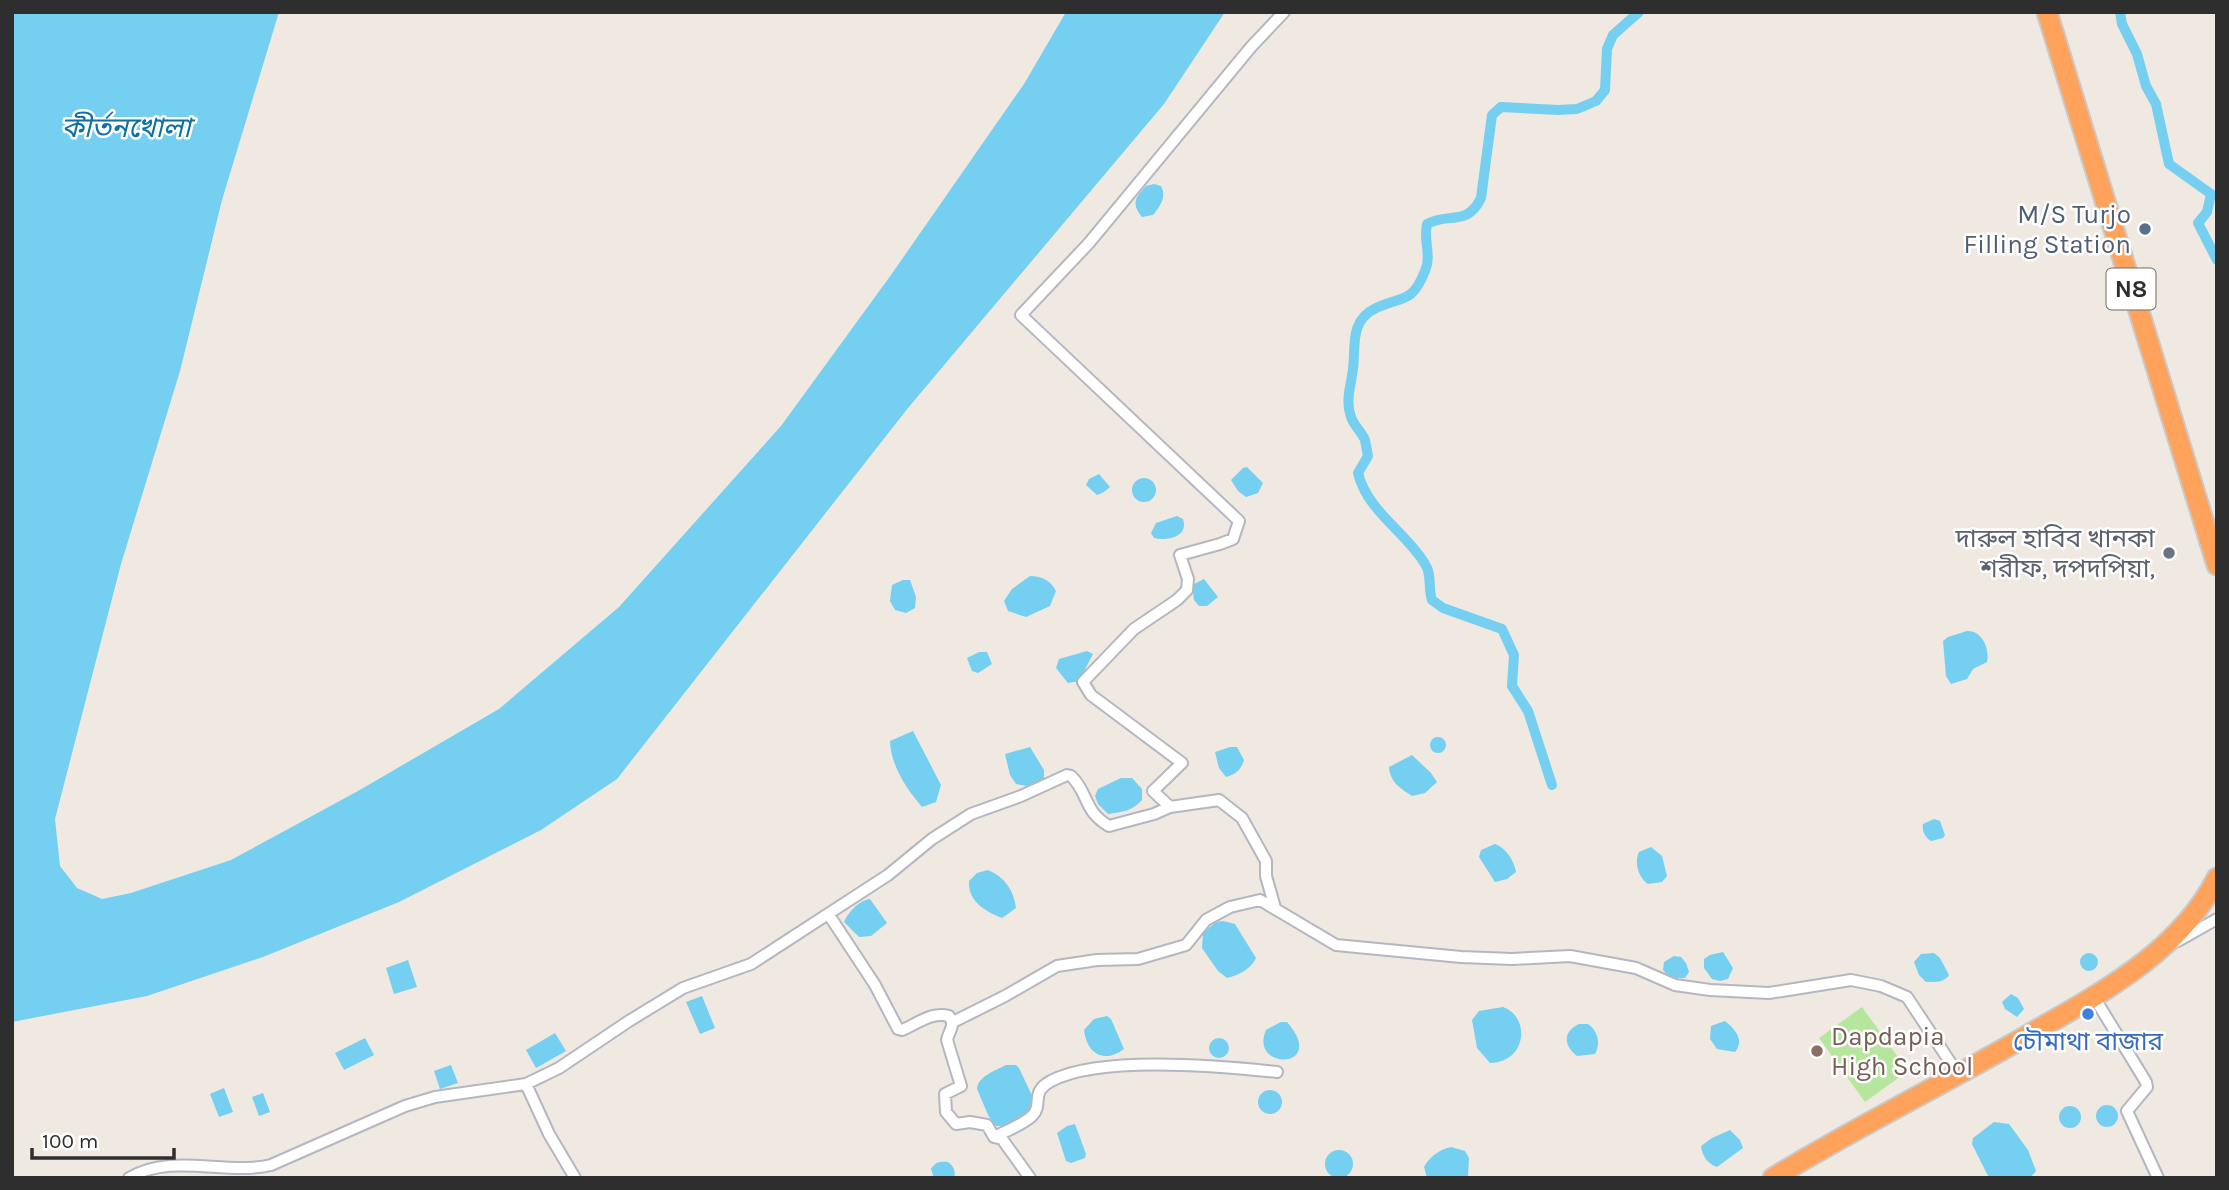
<svg xmlns="http://www.w3.org/2000/svg" width="2229" height="1190" viewBox="0 0 2229 1190" font-family="Karla,'Noto Sans Bengali',sans-serif">
<style>
.green{fill:#b6e59e}
.water{fill:#75cff0}
.lines{fill:none;stroke-linecap:round;stroke-linejoin:round}
.canal{stroke:#75cff0;stroke-width:10}
.street-casing{stroke:#b4b7c1;stroke-width:14}
.highway-casing{stroke:#c9c9c9;stroke-width:23}
.street{stroke:#fff;stroke-width:10}
.highway{stroke:#ffa35c;stroke-width:19}
.service-dot{fill:#5c6f8a;stroke:#fff;stroke-width:2.5}
.worship-dot{fill:#6b7280;stroke:#fff;stroke-width:2.5}
.shop-dot{fill:#3f7fe0;stroke:#fff;stroke-width:2.5}
.education-dot{fill:#8d6e63;stroke:#fff;stroke-width:2.5}
.labels{text-anchor:middle;dominant-baseline:central;stroke-width:5;stroke-linejoin:round;paint-order:stroke}
.shield{fill:#fff;stroke:#6d6d6d;stroke-width:2}
.shield-label{font-size:24px;font-weight:bold;fill:#2e2e2e}
.service-label{font-size:26px;fill:#4e5e75;stroke:#fff;text-anchor:end}
.worship-label{font-size:26px;fill:#5b616d;stroke:#fff;text-anchor:end}
.education-label{font-size:26px;fill:#785e54;stroke:#fff;text-anchor:start}
.shop-label{font-size:26px;fill:#366cbe;stroke:#fff}
.water-label{font-size:28px;font-style:italic;fill:#0d6fa3;stroke:#fff}
</style>
<rect width="100%" height="100%" fill="#efe9e1"/>
<path class="green" d="M1862 1007 1908 1071 1865 1102 1819 1038Z"/>
<path class="water" d="M12 12H279L222 200 180 371 121 564 55 819 60 866 77 888 102 899 131 893 231 860 358 791 499 709 619 607 781 426 891 275 1024 84 1066 12H1225L1164 104 908 408 617 779 541 830 399 902 263 957 147 996 12 1022Z
M1154 184 1161 186C1167 197 1160 206 1153 215L1142 217C1131 203 1135 198 1146 186Z
M1247 467 1263 483 1258 493 1246 497 1238 491 1231 480 1243 468Z
M1099 474 1110 487 1104 492 1097 495 1086 485 1089 479Z
M1132 490a12 12 0 1 1 24 0a12 12 0 1 1-24 0Z
M1177 516 1183 519C1189 537 1167 541 1154 538L1151 533 1156 523Z
M1030 576C1042 576 1051 581 1056 591L1050 606 1026 617 1008 611 1004 601 1012 589Z
M1204 579 1218 597 1207 606H1199L1194 600 1192 585Z
M903 580H910L916 597 915 608 906 613 895 610 890 601 892 585Z
M1967 631C1982 630 1990 649 1987 662L1973 669 1967 679 1951 684 1946 676 1943 641 1948 637Z
M1087 651 1093 654 1079 681 1068 683 1056 668 1059 659Z
M979 652H987L992 664 978 673 972 671 967 658Z
M913 731 941 785 936 802 922 807C906 788 891 766 890 741Z
M1430 745a8 8 0 1 1 16 0a8 8 0 1 1-16 0Z
M1030 747 1044 770V779L1027 786 1016 784 1010 775 1005 754Z
M1230 747H1237L1244 760C1241 770 1236 774 1226 777L1219 768 1215 752Z
M1412 755 1431 773 1437 782 1425 793 1412 796C1400 788 1390 782 1389 767Z
M1121 778H1132L1142 789V800C1132 811 1123 812 1108 814L1098 804 1095 796 1098 789Z
M1934 819 1940 821 1945 835 1943 838 1931 841C1925 837 1922 832 1923 824Z
M1495 844C1506 848 1514 860 1516 872L1507 879 1495 882 1479 857 1481 850Z
M1651 847 1662 856 1667 876 1662 882 1648 884C1638 877 1634 862 1639 852Z
M988 870C1005 877 1014 891 1016 908L1002 918C985 911 968 902 969 881L977 873Z
M870 899 887 923 871 936 859 937 844 922C848 913 859 900 870 899Z
M1223 921 1235 924 1256 958C1251 969 1239 975 1227 978L1218 971 1202 948 1203 933 1216 922Z
M1723 952 1733 968 1728 979 1720 981 1712 979 1704 968V959L1710 955Z
M2080 962a9 9 0 1 1 18 0a9 9 0 1 1-18 0Z
M1934 953 1940 958 1949 975C1944 983 1935 982 1926 982L1919 975 1914 962 1921 954Z
M1674 956 1681 957 1686 963 1689 972 1685 978H1670L1663 970 1664 962Z
M408 960 417 987 394 994 386 968Z
M2011 994 2018 998 2024 1009 2017 1017 2005 1009 2002 1002Z
M702 996 715 1028 700 1034 686 1002Z
M1503 1007C1530 1016 1528 1062 1490 1063L1477 1048 1472 1020 1479 1011Z
M1107 1016 1111 1019 1124 1049C1104 1064 1087 1054 1084 1030L1094 1019Z
M1725 1021C1735 1029 1745 1040 1735 1052L1717 1049 1710 1039 1711 1026Z
M1281 1022H1287C1329 1070 1248 1071 1266 1030Z
M1579 1024H1588C1598 1031 1601 1043 1595 1054L1577 1056C1564 1046 1562 1032 1579 1024Z
M555 1033 566 1051 536 1068 526 1050Z
M1209 1048a10 10 0 1 1 20 0a10 10 0 1 1-20 0Z
M365 1038 374 1055 344 1070 335 1053Z
M451 1065 458 1083 440 1089 434 1071Z
M1006 1065H1016L1019 1068 1035 1102C1028 1117 1013 1127 996 1126L989 1117 977 1089C978 1076 995 1071 1006 1065Z
M224 1088 233 1112 219 1117 210 1094Z
M1258 1102a12 12 0 1 1 24 0a12 12 0 1 1-24 0Z
M263 1093 270 1112 259 1116 252 1097Z
M2096 1116a11 11 0 1 1 22 0a11 11 0 1 1-22 0Z
M2059 1117a11 11 0 1 1 22 0a11 11 0 1 1-22 0Z
M1994 1122 2009 1124 2028 1150 2036 1171 2030 1178H1990L1987 1174 1972 1144 1973 1138Z
M1075 1124 1086 1154 1085 1158 1071 1163 1066 1161 1057 1133 1067 1126Z
M1730 1130 1740 1140 1743 1148 1717 1167C1708 1164 1702 1156 1701 1146L1712 1138Z
M1451 1147 1465 1151 1469 1158 1468 1177 1427 1178 1424 1167C1430 1156 1439 1150 1451 1147Z
M1325 1164a14 14 0 1 1 28 0a14 14 0 1 1-28 0Z
M948 1162C954 1166 956 1172 954 1178H934L931 1169C935 1162 941 1161 948 1162Z"/>
<g class="lines">
<path class="canal" d="M2120 12 2122 24 2137 54 2146 86 2156 104 2169 164 2211 194 2207 212 2198 223 2217 260
M1552 785 1528 711 1512 686 1514 655 1502 629 1443 608 1432 600C1428 589 1432 574 1425 564 1406 532 1367 511 1358 473L1368 456C1367 451 1366 445 1365 440 1362 432 1354 426 1351 417 1345 400 1351 386 1353 369 1356 346 1349 321 1376 308 1402 296 1412 304 1425 271 1432 255 1423 242 1427 224 1448 212 1467 227 1481 198L1492 115 1501 107 1558 110 1577 109 1596 101 1605 90 1607 49 1613 35 1639 12"/>
<defs>
<path id="street" d="M1170 807 1153 791 1182 763 1091 695 1083 682 1134 629 1177 600 1187 590 1188 579 1180 555 1220 544 1233 539 1239 521 1021 315 1089 243 1251 47 1284 12
M829 915 875 985 898 1029 902 1030C917 1024 932 1011 949 1016 956 1026 949 1030 947 1040L961 1086 945 1094 946 1112 956 1124 970 1122 987 1125 994 1137 1002 1139 1030 1178
M2178 941 2217 919
M2094 997 2146 1082 2147 1087 2127 1111 2158 1178
M953 1022 1005 996 1057 966 1097 960 1138 959 1186 945 1206 920 1230 907 1260 900 1336 945 1461 957 1512 959 1570 956 1636 968 1675 985 1710 990 1769 993 1851 980 1881 986 1907 997 1958 1074
M526 1084 549 1134 575 1178
M994 1137C1006 1131 1022 1125 1032 1116 1044 1104 1029 1093 1051 1081 1100 1055 1221 1066 1277 1072
M129 1178C173 1152 225 1176 271 1165L405 1106 435 1097 526 1084 559 1068 629 1021 683 988 751 964 888 875 932 839 971 814 1021 796 1067 775 1071 776C1089 793 1083 811 1109 826L1154 814 1170 807 1219 800 1242 818 1266 861V876L1275 908"/>
<path id="highway" d="M2047 12 2217 565
M1773 1178C1854 1128 1940 1086 2023 1038 2095 996 2178 955 2217 878"/>
</defs>
<use href="#street" class="street-casing"/>
<use href="#highway" class="highway-casing"/>
<use href="#street" class="street"/>
<use href="#highway" class="highway"/>
</g>
<circle class="service-dot" cx="2145" cy="229" r="7"/>
<circle class="worship-dot" cx="2169" cy="553" r="7"/>
<circle class="shop-dot" cx="2088" cy="1014" r="7"/>
<circle class="education-dot" cx="1817" cy="1051" r="7"/>
<g class="labels">
<rect class="shield" x="2106.5" y="268.5" width="49" height="41" rx="5"/>
<g class="shield-label">
<text x="2131" y="289">N8</text>
</g>
<g class="service-label">
<text x="2131" y="214">M/S Turjo<tspan x="2131" dy="30">Filling Station</tspan></text>
</g>
<g class="worship-label">
<text x="2155" y="538">দারুল হাবিব খানকা<tspan x="2155" dy="30">শরীফ, দপদপিয়া,</tspan></text>
</g>
<g class="education-label">
<text x="1831" y="1036">Dapdapia<tspan x="1831" dy="30">High School</tspan></text>
</g>
<g class="shop-label">
<text x="2088" y="1041">চৌমাথা বাজার</text>
</g>
<g class="water-label">
<text x="126" y="127">কীর্তনখোলা</text>
</g>
</g>
<rect width="2229" height="1190" fill="none" stroke="#2e2e2e" stroke-width="28"/>
<path d="M32 1148v10h142v-10" fill="none" stroke="#2e2e2e" stroke-width="3.5"/>
<text x="42" y="1148" font-size="21" fill="#2e2e2e" stroke="#ffffff" stroke-width="5" paint-order="stroke">100 m</text>
</svg>
